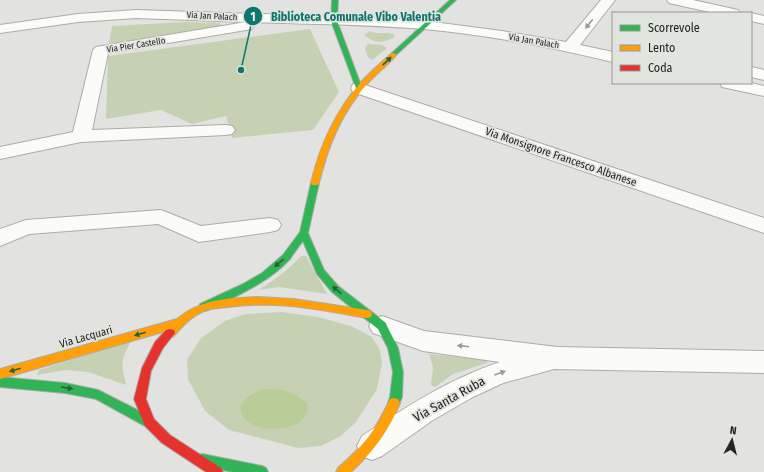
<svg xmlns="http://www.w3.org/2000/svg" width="764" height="472" viewBox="0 0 764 472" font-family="'Fira Sans Condensed',sans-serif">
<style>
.green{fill:#c6d1b3}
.water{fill:#b9cd98}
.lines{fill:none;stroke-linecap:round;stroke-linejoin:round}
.street-casing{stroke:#acadab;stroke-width:2}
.fast-casing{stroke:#acadab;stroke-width:2}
.slow-casing{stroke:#acadab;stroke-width:2}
.jam-casing{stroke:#acadab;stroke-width:2}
.street{fill:#fbfbfa;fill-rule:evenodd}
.fast{fill:#30b455;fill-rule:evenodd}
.slow{fill:#ff9f0a;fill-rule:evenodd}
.jam{fill:#e5322d;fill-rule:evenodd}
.oneway{fill:#9b9b9a}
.oneway2{fill:#295f38}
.labels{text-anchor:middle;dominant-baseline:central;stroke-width:3.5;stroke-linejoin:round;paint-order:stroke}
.far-street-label{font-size:9px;fill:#252624;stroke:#e2e4df}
.street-label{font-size:11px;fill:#252624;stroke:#e2e4df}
.near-street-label{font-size:13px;fill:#252624;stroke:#e2e4df}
.leader{fill:none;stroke:#0f766e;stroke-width:1.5}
.callout-dot{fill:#0f766e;stroke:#e2e4df;stroke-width:1.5}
.mark-label{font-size:12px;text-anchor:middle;font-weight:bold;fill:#fff}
.callout-label{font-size:12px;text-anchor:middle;font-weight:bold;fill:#0f766e;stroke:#e2e4df;stroke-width:3.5;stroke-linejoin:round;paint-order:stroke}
</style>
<rect width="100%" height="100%" fill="#e2e3e0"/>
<path class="green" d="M184 22 220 23 223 27 109 44 112 26Z
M310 29 339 92 313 130 232 138 226 116 192 124 161 110 106 119 108 56Z
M370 31C378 35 387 31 395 35L394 38C381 43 375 44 364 35Z
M368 44 381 45 386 47V49L372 60 368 57 365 48Z
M301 256H306L327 294 279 287 258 290C275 280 288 270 301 256Z
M282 312 318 317 351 326 372 337 380 350 382 363 377 389 356 422 341 436 321 446 298 448 229 430 205 411 188 379 187 360 201 338 225 321 245 314Z
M132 340C120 360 121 363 126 385L88 372 65 370 37 375 39 370Z
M429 354 487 360V363L453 374 435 387 431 385 433 367Z"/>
<path class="water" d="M264 389C281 389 294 391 307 403L308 412C305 415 303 419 300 422 288 430 260 432 249 422 243 418 241 413 240 406 247 396 253 393 264 389Z"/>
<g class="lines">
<defs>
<path id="street" d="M601 0H615L580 45 613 52V62C551 47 488 35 424 29 366 24 307 24 248 22L252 23 254 26 252 29 108 53 92 130 226 125 232 126 235 130 232 134 226 135 81 142 0 159V147L73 132 93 50 96 47 246 22 136 18 78 22 0 33V25L78 14 136 10 383 18 425 21 502 31 566 42Z
M667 0H693L738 10 740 13H714L669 3Z
M750 13H751L764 16V24L751 21Z
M751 67 764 70V80L751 77Z
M359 83 764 218V233L353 92 351 88 353 84Z
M720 83H751L764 86V96L722 87Z
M161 210 201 226 270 218 278 220 281 225 278 230 270 232 199 242 158 224 29 234 0 246V229L26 220Z
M382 316 424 331 557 347 764 351V373L554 369 503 383 473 397 433 420 382 456 372 460 362 456 357 446 362 436C406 407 449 379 500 362L423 351 373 333 369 326 373 319Z"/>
<path id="fast" d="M332 0H338L337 21 362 88 361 89H357L356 88 331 21Z
M450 0H456L396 55H392V53Z
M315 180 319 183 308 233 324 270 338 286 386 323 387 326 398 348 403 372 402 397 398 407 394 408 390 407 388 403 390 397 393 372 388 348 378 329 332 292 317 274 303 241C298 247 294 253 290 259 268 283 236 296 208 310L204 311 200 310 199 307 200 304 243 284 262 273 283 255 300 232 311 183Z
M0 377 65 383 98 390 153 418 155 422 153 426 149 427 145 426 96 399 65 393 0 387Z
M202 454 262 466 266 468 268 472H233L202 466 198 464 196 460 198 456Z"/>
<path id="slow" d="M392 53 397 54C388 65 376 74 367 84 341 113 328 146 319 183L318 185H312L311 183C320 145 335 112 361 82 370 72 381 63 392 53Z
M258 297 294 299 367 310 371 311 372 314 371 317 367 318C321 310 275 300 228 307 221 308 213 308 207 310 194 314 182 326 174 336L170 337 166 336 165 333 166 331 0 379V369L177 319C200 299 229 298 258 297Z
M394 398 398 399 400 403C388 432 374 451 351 472H336L338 468C365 444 375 432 390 399Z"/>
<path id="jam" d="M170 329 174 330 175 333 163 348 151 371 146 399 154 419 170 435 221 468 223 472H206L162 443 145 426 134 399 142 368 155 342 166 330Z"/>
</defs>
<use href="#street" class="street-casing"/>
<use href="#fast" class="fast-casing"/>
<use href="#slow" class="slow-casing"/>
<use href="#jam" class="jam-casing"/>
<use href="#street" class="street"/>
<use href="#fast" class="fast"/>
<use href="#slow" class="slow"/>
<use href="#jam" class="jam"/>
</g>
<defs><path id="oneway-solid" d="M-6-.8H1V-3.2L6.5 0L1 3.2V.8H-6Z"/></defs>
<g class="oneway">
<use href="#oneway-solid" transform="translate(589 24) rotate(128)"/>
<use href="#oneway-solid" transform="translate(463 346) rotate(-173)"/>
<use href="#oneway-solid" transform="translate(500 373) rotate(-20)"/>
</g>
<g class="oneway2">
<use href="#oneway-solid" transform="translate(387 61) rotate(-44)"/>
<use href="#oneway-solid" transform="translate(279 263) rotate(139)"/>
<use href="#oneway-solid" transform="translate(337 290) rotate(-138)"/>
<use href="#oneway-solid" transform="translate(140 334) rotate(164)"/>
<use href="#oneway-solid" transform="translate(15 370) rotate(164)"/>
<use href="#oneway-solid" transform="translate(67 388) rotate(9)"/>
</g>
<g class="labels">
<g class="far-street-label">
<text transform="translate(212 16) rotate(3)">Via Jan Palach</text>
<text transform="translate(534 41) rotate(10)">Via Jan Palach</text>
<text transform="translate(136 45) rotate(-9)">Via Pier Castello</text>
</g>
<g class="street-label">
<text transform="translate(561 157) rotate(19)">Via Monsignore Francesco Albanese</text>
<text transform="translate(86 337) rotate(-16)">Via Lacquari</text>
</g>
<g class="near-street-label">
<text transform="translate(449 399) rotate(-29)">Via Santa Ruba</text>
</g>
</g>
<path class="leader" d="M241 70L253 16"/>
<g class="callout-dot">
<circle cx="241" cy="70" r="4"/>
<circle cx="253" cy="16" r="10"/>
</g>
<g class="mark-label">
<text x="253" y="21">1</text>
</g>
<g class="callout-label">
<text x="356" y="21">Biblioteca Comunale Vibo Valentia</text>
</g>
<rect x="612" y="12" width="140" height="72" fill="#e2e4df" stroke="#969894"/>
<rect x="620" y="25" width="20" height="6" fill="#30b455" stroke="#969894"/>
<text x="648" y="32" font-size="12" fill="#252624">Scorrevole</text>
<rect x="620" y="45" width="20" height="6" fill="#ff9f0a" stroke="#969894"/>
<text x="648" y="52" font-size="12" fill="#252624">Lento</text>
<rect x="620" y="65" width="20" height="6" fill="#e5322d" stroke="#969894"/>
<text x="648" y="72" font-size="12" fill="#252624">Coda</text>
<g transform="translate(732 440) rotate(7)" stroke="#e2e4df" stroke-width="3" paint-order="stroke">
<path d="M0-3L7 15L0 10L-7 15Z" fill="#252624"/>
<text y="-6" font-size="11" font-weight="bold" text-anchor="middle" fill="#252624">N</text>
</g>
</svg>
